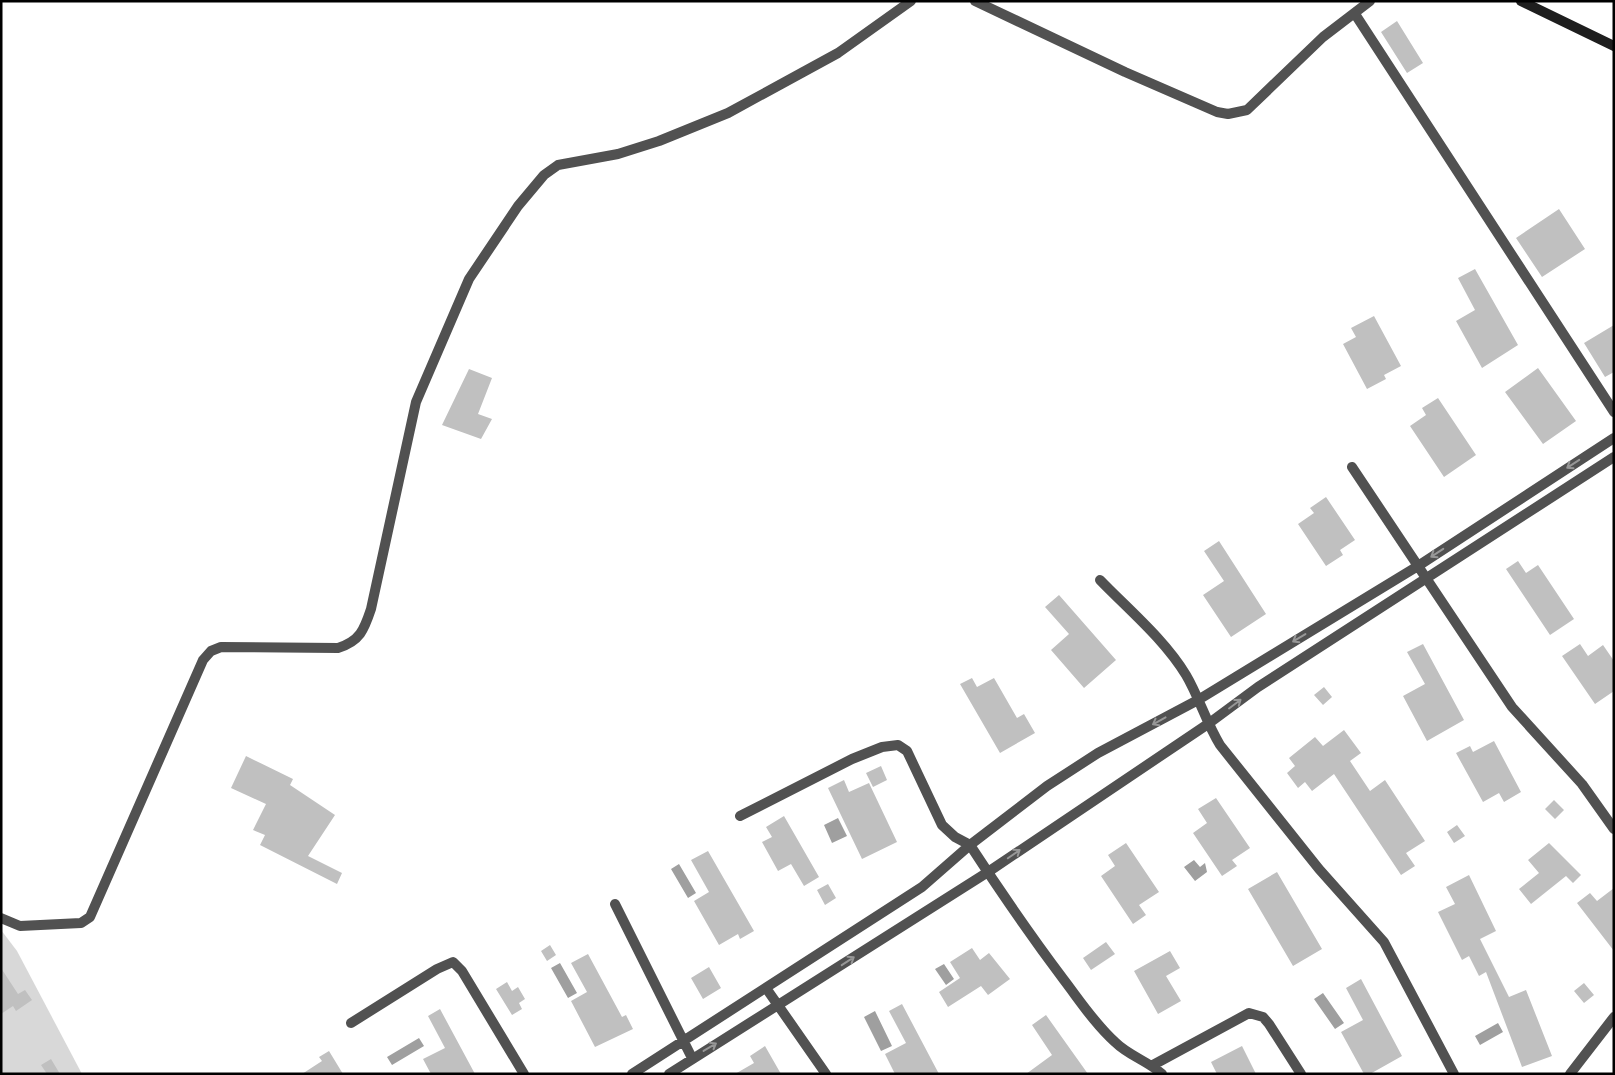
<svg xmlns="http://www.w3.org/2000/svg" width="1615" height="1075" viewBox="0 0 1615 1075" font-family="'PT Sans',sans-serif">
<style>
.green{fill:#d8d8d8}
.water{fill:#9f9f9f}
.building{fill:#c0c0c0}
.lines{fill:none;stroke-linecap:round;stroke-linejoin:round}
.street{stroke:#515151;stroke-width:10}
.secondary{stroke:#1e1e1e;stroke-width:10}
.oneway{stroke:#979797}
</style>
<rect width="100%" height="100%" fill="#fff"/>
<path class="green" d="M1 930 17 951 82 1074H1Z"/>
<path class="water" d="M838 818 847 836 832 843 824 825Z
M1194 860 1200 867 1205 863 1207 872 1195 881 1184 867Z
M679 864 696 893 688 898 671 869Z
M560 963 577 993 568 998 551 968Z
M944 964 954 979 946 985 935 969Z
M1323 993 1344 1023 1335 1029 1314 999Z
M875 1011 892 1046 881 1051 864 1017Z
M1498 1023 1503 1032 1480 1045 1475 1036Z
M419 1038 424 1046 392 1065 387 1057Z"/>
<path class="building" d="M1397 21 1423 63 1407 73 1381 32Z
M1559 209 1585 249 1542 277 1516 238Z
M1475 269 1518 345 1482 368 1456 321 1475 310 1458 278Z
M1374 316 1401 366 1384 375 1386 379 1367 389 1343 344 1356 337 1351 328Z
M1614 325V372L1605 377 1584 343Z
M1538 368 1576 421 1543 444 1505 392Z
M469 369 492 378 478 414 492 419 481 439 442 425Z
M1438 398 1476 455 1444 477 1410 426 1426 415 1422 408Z
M1326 497 1355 540 1340 550 1343 555 1326 566 1298 524 1314 513 1310 508Z
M1219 541 1266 614 1231 637 1203 595 1224 581 1204 551Z
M1518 561 1526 573 1538 565 1574 619 1550 635 1506 569Z
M1059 595 1116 660 1084 688 1051 650 1069 634 1045 607Z
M1423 644 1464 720 1427 741 1403 696 1425 684 1407 652Z
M1580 644 1588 656 1603 645 1614 661V691L1595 704 1562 656Z
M972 678 977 687 994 678 1017 718 1024 714 1035 733 1000 753 960 684Z
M1324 687 1332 697 1323 705 1314 695Z
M1344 730 1361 753 1350 761 1370 791 1385 780 1425 841 1406 853 1415 866 1401 875 1334 774 1312 791 1305 782 1298 788 1287 773 1295 766 1289 758 1315 737 1323 746Z
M1494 741 1521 792 1504 802 1499 793 1483 802 1456 753 1470 746 1473 752Z
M246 756 293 779 290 785 335 815 308 856 342 873 337 884 260 845 265 835 253 830 266 804 231 788Z
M881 766 887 780 873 787 866 773Z
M844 780 849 792 869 783 897 842 862 859 828 788Z
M1216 798 1250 848 1232 860 1237 866 1222 876 1193 833 1207 823 1198 809Z
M1554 800 1564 810 1555 819 1545 809Z
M784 816 819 877 804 886 791 864 778 871 762 842 772 837 766 827Z
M1457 825 1465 836 1454 843 1447 832Z
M1126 843 1159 892 1139 905 1146 915 1133 924 1101 876 1115 866 1108 855Z
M1549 843 1581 875 1573 883 1566 876 1531 904 1519 889 1539 873 1528 860Z
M708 851 754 931 740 939 738 934 719 945 694 901 709 892 691 860Z
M1277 872 1322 949 1293 966 1248 889Z
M1469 875 1496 931 1480 939 1509 997 1526 990 1552 1056 1522 1067 1486 972 1479 976 1469 956 1462 960 1438 912 1455 904 1446 887Z
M828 884 836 898 825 905 817 890Z
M1614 888V951L1577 903 1590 893 1597 901Z
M1106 942 1115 954 1091 970 1083 958Z
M550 945 556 955 547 961 541 951Z
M972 948 980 960 989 953 1010 979 988 995 981 986 948 1007 939 992 960 978 950 962Z
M1170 951 1180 968 1166 976 1181 1001 1158 1014 1134 971Z
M588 954 622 1017 626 1015 633 1029 595 1047 571 1001 587 992 571 963Z
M709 967 721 988 703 999 691 978Z
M1 968 18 994 25 990 32 1000 16 1011 13 1006 1 1014Z
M1361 979 1402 1056 1370 1074H1364L1341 1032 1363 1020 1346 988Z
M507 982 512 991 518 987 525 999 519 1003 522 1009 512 1015 496 989Z
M1584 983 1594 995 1584 1003 1574 991Z
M902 1004 939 1074H895L885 1054 906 1043 889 1011Z
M440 1009 475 1074H431L423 1059 445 1048 428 1016Z
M1046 1015 1088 1074H1026L1052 1055 1032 1025Z
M765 1046 781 1074H735L754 1063 750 1056Z
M1242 1046 1256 1074H1217L1211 1062Z
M329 1051 343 1074H302L322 1061 319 1057Z
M51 1059 60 1074H47L41 1065Z"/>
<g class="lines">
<path class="street" d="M975 1 1125 72 1217 112 1228 114 1247 110 1323 37 1370 1
M1355 14 1614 412
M1352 467 1512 707 1582 784 1614 829
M1100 580C1129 610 1164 639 1186 675 1199 697 1206 722 1220 745L1319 869 1384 942 1454 1074
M740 816 852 759 882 747 898 745 907 751 942 825 955 837 970 845C1000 891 1031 936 1064 980 1080 1001 1095 1024 1115 1042 1129 1056 1148 1061 1162 1074
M615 904 692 1058
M1 918 20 926 81 923 90 917 203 660 211 651 221 647 338 648C360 641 364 630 371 609L416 402 469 279 518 206 544 175 558 165 618 154 659 141 728 113 838 53 911 1
M766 988 826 1074
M351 1023 437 969 453 962 462 971 524 1074
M1153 1065 1249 1013 1263 1017 1269 1024 1301 1074
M632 1074 922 887 970 845 1047 786 1098 753 1198 700 1418 566 1614 438
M669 1074 988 872 1208 724 1258 687 1614 457
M1570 1074 1614 1017"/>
<path class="secondary" d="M1521 1 1614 46"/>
</g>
<defs><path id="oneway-shaft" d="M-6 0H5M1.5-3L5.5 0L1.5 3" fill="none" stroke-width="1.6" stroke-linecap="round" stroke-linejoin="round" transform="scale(1.25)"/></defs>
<g class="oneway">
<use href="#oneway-shaft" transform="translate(1573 464) rotate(147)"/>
<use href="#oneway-shaft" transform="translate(1437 553) rotate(147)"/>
<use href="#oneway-shaft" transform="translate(1299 638) rotate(149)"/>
<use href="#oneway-shaft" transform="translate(1235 704) rotate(-37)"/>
<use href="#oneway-shaft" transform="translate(1159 721) rotate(151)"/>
<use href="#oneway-shaft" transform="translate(1014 854) rotate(-35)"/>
<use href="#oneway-shaft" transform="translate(848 961) rotate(-33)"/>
<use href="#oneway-shaft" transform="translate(710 1047) rotate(-31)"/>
</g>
<rect width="1615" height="1075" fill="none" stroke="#000000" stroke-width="5"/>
</svg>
